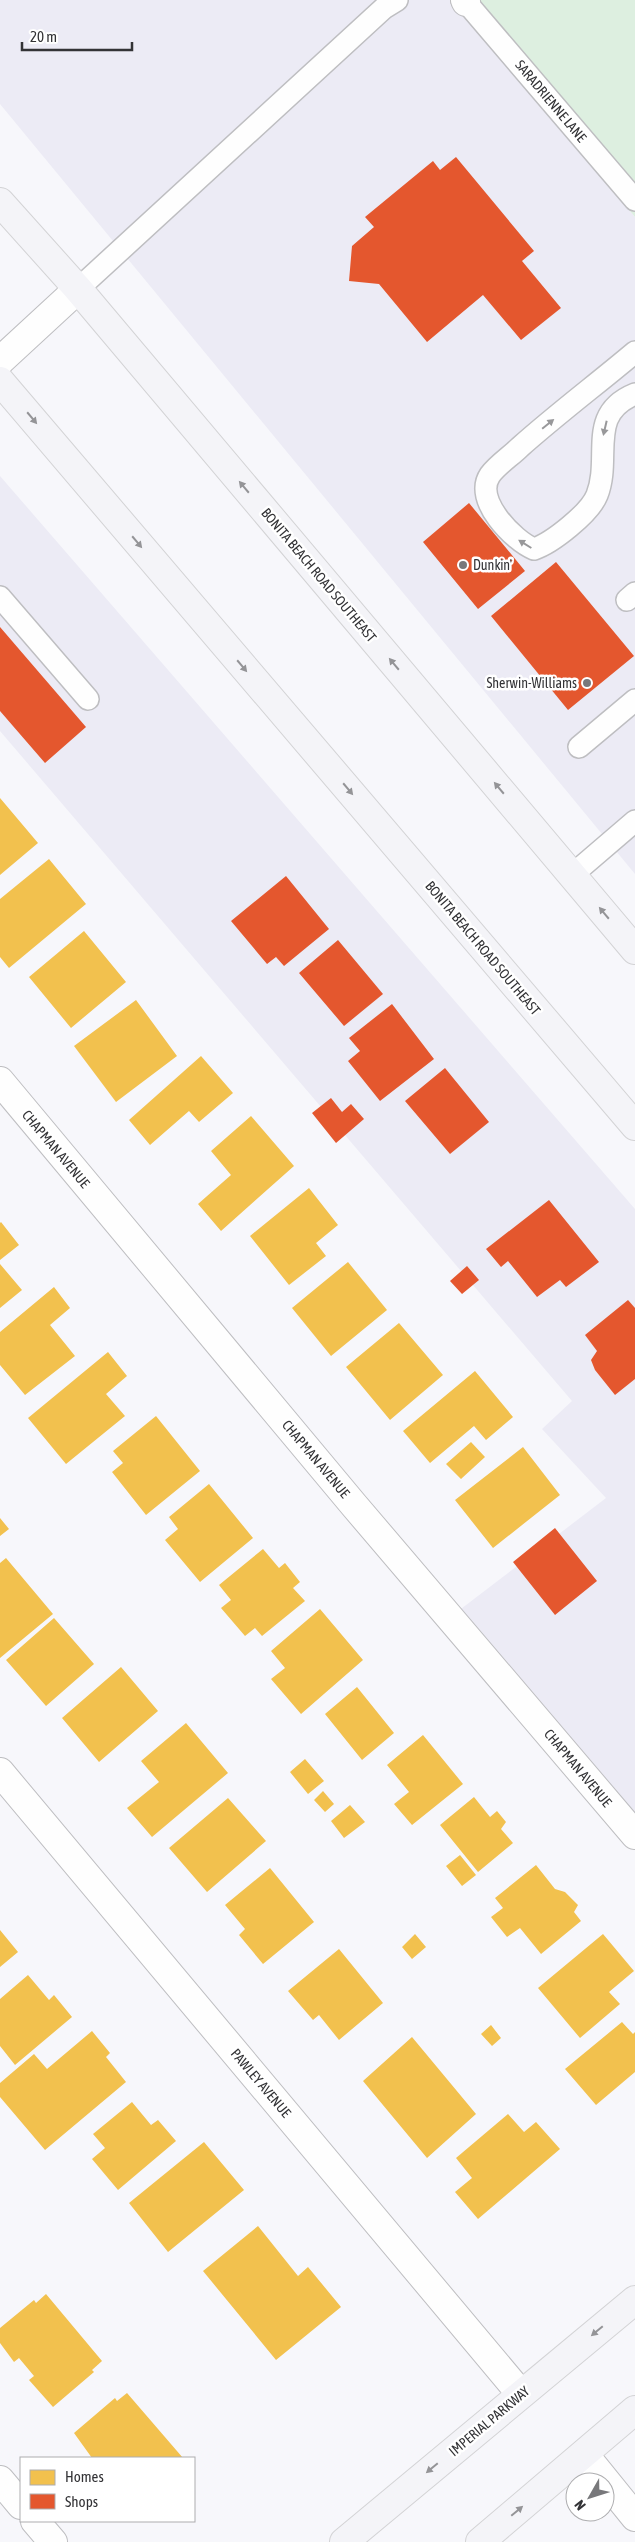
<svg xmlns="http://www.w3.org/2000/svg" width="635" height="2542" viewBox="0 0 635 2542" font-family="'Asap Condensed',sans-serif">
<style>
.built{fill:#ecebf5}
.green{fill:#ddefe0}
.homes{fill:#f2c14e}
.shops{fill:#e4572e}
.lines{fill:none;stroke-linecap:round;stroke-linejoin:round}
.service-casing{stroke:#bebec1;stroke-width:24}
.minor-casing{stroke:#bebec1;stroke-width:30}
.primary-casing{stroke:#d3d3d5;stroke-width:30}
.service{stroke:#fefefe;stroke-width:21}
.minor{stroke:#fefefe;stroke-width:28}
.primary{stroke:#f4f4f8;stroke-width:28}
.oneway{fill:#949497}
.oneway2{fill:#98989a}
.poi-dot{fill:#78787b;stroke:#fff;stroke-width:2}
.labels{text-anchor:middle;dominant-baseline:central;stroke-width:5;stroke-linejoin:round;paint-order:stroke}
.street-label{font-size:14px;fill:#333336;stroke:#fff}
.poi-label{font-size:14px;fill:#333336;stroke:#fff;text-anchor:start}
</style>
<rect width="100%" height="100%" fill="#f7f7fb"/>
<path class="built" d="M0 0H453L635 217V874L0 104Z
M0 476 635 1209V1839L453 1615 606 1498 542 1429 572 1401 0 731Z"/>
<path class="green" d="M453 0H635V217Z"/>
<path class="homes" d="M0 798 38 843 0 875Z
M49 859 86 904 9 968 0 957V899Z
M84 931 126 982 71 1028 29 977Z
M136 1000 177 1056 116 1102 74 1046Z
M201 1056 233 1093 199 1122 189 1111 150 1145 129 1120Z
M251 1116 294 1166 221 1231 198 1204 231 1175 211 1151Z
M309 1188 338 1225 316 1243 326 1256 289 1285 250 1236Z
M1 1222 19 1245 0 1260V1223Z
M348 1262 387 1310 331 1356 292 1308Z
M0 1264 22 1290 0 1308Z
M54 1287 70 1308 50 1325 75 1356 25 1395 0 1365V1332Z
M399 1323 443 1375 390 1420 346 1367Z
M108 1352 127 1376 106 1394 125 1416 66 1464 28 1418Z
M475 1371 513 1417 486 1440 474 1426 430 1463 403 1431Z
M156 1416 200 1471 146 1515 112 1472 123 1463 113 1451Z
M471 1442 485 1457 461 1479 446 1464Z
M523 1447 560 1495 493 1548 455 1500Z
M209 1484 253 1538 200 1582 165 1540 178 1529 169 1517Z
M0 1518 9 1529 0 1536Z
M263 1549 279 1568 285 1563 300 1582 293 1588 305 1601 262 1636 255 1628 245 1636 221 1608 231 1600 219 1585Z
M6 1558 53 1614 0 1658V1563Z
M320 1609 363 1660 301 1714 271 1679 285 1668 271 1651Z
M54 1618 94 1664 46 1706 6 1660Z
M121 1667 158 1711 99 1762 62 1718Z
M357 1687 394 1733 362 1760 325 1714Z
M186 1723 228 1773 152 1837 127 1808 159 1782 141 1761Z
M423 1735 463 1784 412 1825 394 1804 409 1792 387 1765Z
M305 1759 324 1781 308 1794 290 1772Z
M323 1791 334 1804 325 1812 314 1800Z
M474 1797 490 1817 497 1811 506 1822 501 1829 513 1843 478 1872 440 1825Z
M228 1798 266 1841 207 1892 169 1848Z
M350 1805 365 1822 344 1838 331 1821Z
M460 1855 476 1875 462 1886 446 1866Z
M536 1865 555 1889 565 1892 578 1905 574 1912 581 1921 541 1954 520 1928 507 1937 491 1917 503 1908 495 1898Z
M270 1868 314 1922 263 1964 239 1935 245 1929 225 1905Z
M0 1930 18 1952 0 1967Z
M415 1934 426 1947 412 1959 402 1947Z
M603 1934 634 1971 609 1992 620 2004 580 2038 538 1988Z
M339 1949 383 2003 339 2040 319 2015 313 2020 288 1991Z
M28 1975 49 2000 54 1995 72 2017 15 2065 0 2046V1999Z
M622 2022 633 2034 635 2032V2072L596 2105 565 2069Z
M491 2025 501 2038 492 2046 481 2034Z
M92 2031 110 2053 106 2057 126 2082 45 2150 0 2097V2083L34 2054 47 2069Z
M412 2037 476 2114 427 2158 363 2081Z
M132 2102 151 2125 158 2120 176 2141 118 2190 92 2159 105 2148 93 2134Z
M508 2114 524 2132 536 2122 560 2149 478 2219 455 2192 472 2178 456 2158Z
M204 2142 244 2190 168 2252 129 2203Z
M258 2226 298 2276 308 2267 341 2307 276 2360 203 2271Z
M46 2294 102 2361 92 2370 94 2372 53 2407 29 2380 34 2376 19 2358 14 2362 0 2343V2328L34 2300 36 2303Z
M127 2393 183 2458H92L74 2433 115 2398 117 2401Z"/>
<path class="shops" d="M456 157 534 251 522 261 561 308 521 340 483 295 427 342 379 284 349 281 352 246 374 227 365 217 433 161 440 170Z
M469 503 525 571 478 609 423 542Z
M556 562 634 656 568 710 491 616Z
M0 627 86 727 45 763 0 711Z
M286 876 329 929 284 966 276 957 267 964 231 921Z
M338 940 383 994 344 1026 299 973Z
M392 1004 434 1059 380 1101 348 1061 360 1051 349 1038Z
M445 1068 489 1122 450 1154 405 1101Z
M331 1098 342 1112 351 1104 364 1119 336 1143 312 1113Z
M549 1200 599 1262 566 1287 560 1280 537 1297 508 1261 501 1267 486 1249Z
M467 1266 479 1280 462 1294 450 1281Z
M628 1300 635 1308V1379L615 1395 595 1370 591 1360 597 1351 585 1335Z
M555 1528 597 1581 555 1615 513 1562Z"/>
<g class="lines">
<defs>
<path id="service" d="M462 0 466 2 635 200
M78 289 384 8 397 0
M635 352C597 384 557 414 520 447 511 456 497 465 490 475 473 500 514 541 534 549 552 543 590 513 597 495 612 457 586 414 635 394
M0 597 88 699
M627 600 635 593
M579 747 635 700
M572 875 635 821"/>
<path id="minor" d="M465 0 466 2
M0 361 78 289
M0 1081 353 1504 635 1835
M0 1772 521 2394
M584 2454 635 2517
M0 2480 21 2505
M35 2521 53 2542"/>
<path id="primary" d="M0 202 78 289 635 950
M0 381 635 1126
M344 2542 635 2300
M480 2542 635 2410"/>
</defs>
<use href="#service" class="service-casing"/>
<use href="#minor" class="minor-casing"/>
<use href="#primary" class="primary-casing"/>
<use href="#service" class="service"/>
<use href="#minor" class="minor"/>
<use href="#primary" class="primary"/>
</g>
<defs><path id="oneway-solid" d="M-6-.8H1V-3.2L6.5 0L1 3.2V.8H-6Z" transform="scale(1.25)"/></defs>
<g class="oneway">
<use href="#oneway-solid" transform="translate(32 418) rotate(50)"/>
<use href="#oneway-solid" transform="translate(244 487) rotate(-130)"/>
<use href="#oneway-solid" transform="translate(137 542) rotate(50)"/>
<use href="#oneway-solid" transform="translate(394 664) rotate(-130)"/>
<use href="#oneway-solid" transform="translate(242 666) rotate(50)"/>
<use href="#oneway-solid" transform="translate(499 788) rotate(-130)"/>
<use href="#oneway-solid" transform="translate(348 789) rotate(50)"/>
<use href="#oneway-solid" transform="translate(604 913) rotate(-130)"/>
<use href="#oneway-solid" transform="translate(597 2331) rotate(140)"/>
<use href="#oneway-solid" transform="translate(432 2468) rotate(140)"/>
<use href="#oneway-solid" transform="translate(517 2511) rotate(-40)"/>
</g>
<g class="oneway2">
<use href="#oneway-solid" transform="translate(548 424) rotate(-39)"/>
<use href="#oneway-solid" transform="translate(605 428) rotate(103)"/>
<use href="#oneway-solid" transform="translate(525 544) rotate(-148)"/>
</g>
<g class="poi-dot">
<circle cx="463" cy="565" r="5"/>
<circle cx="587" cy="683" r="5"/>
</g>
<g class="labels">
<g class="street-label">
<text transform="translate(551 101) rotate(50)">SARADRIENNE LANE</text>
<text transform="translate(319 575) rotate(50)">BONITA BEACH ROAD SOUTHEAST</text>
<text transform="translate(483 948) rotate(50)">BONITA BEACH ROAD SOUTHEAST</text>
<text transform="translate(56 1149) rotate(50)">CHAPMAN AVENUE</text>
<text transform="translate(316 1459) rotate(50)">CHAPMAN AVENUE</text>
<text transform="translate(578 1768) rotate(50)">CHAPMAN AVENUE</text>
<text transform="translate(261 2083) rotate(50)">PAWLEY AVENUE</text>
<text transform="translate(489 2421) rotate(-40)">IMPERIAL PARKWAY</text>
</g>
<g class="poi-label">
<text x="473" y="565">Dunkin'</text>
<text x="577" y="683" text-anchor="end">Sherwin-Williams</text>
</g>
</g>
<rect x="20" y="2457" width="175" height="65" fill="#ffffff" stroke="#adadaf"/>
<rect x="30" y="2470" width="25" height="15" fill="#f2c14e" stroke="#adadaf"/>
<text x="65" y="2482" font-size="15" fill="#333336">Homes</text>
<rect x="30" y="2494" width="25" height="15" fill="#e4572e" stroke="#adadaf"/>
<text x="65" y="2507" font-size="15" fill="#333336">Shops</text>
<g transform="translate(590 2497) rotate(231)"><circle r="24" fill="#ffffff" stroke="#adadaf"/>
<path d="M0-4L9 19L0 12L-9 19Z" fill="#78787b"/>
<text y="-8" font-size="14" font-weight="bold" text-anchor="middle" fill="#333336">N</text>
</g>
<path d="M22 42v8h110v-8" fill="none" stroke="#333336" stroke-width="2.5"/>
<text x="30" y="42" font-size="15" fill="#333336" stroke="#ffffff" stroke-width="4" paint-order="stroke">20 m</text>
</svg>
